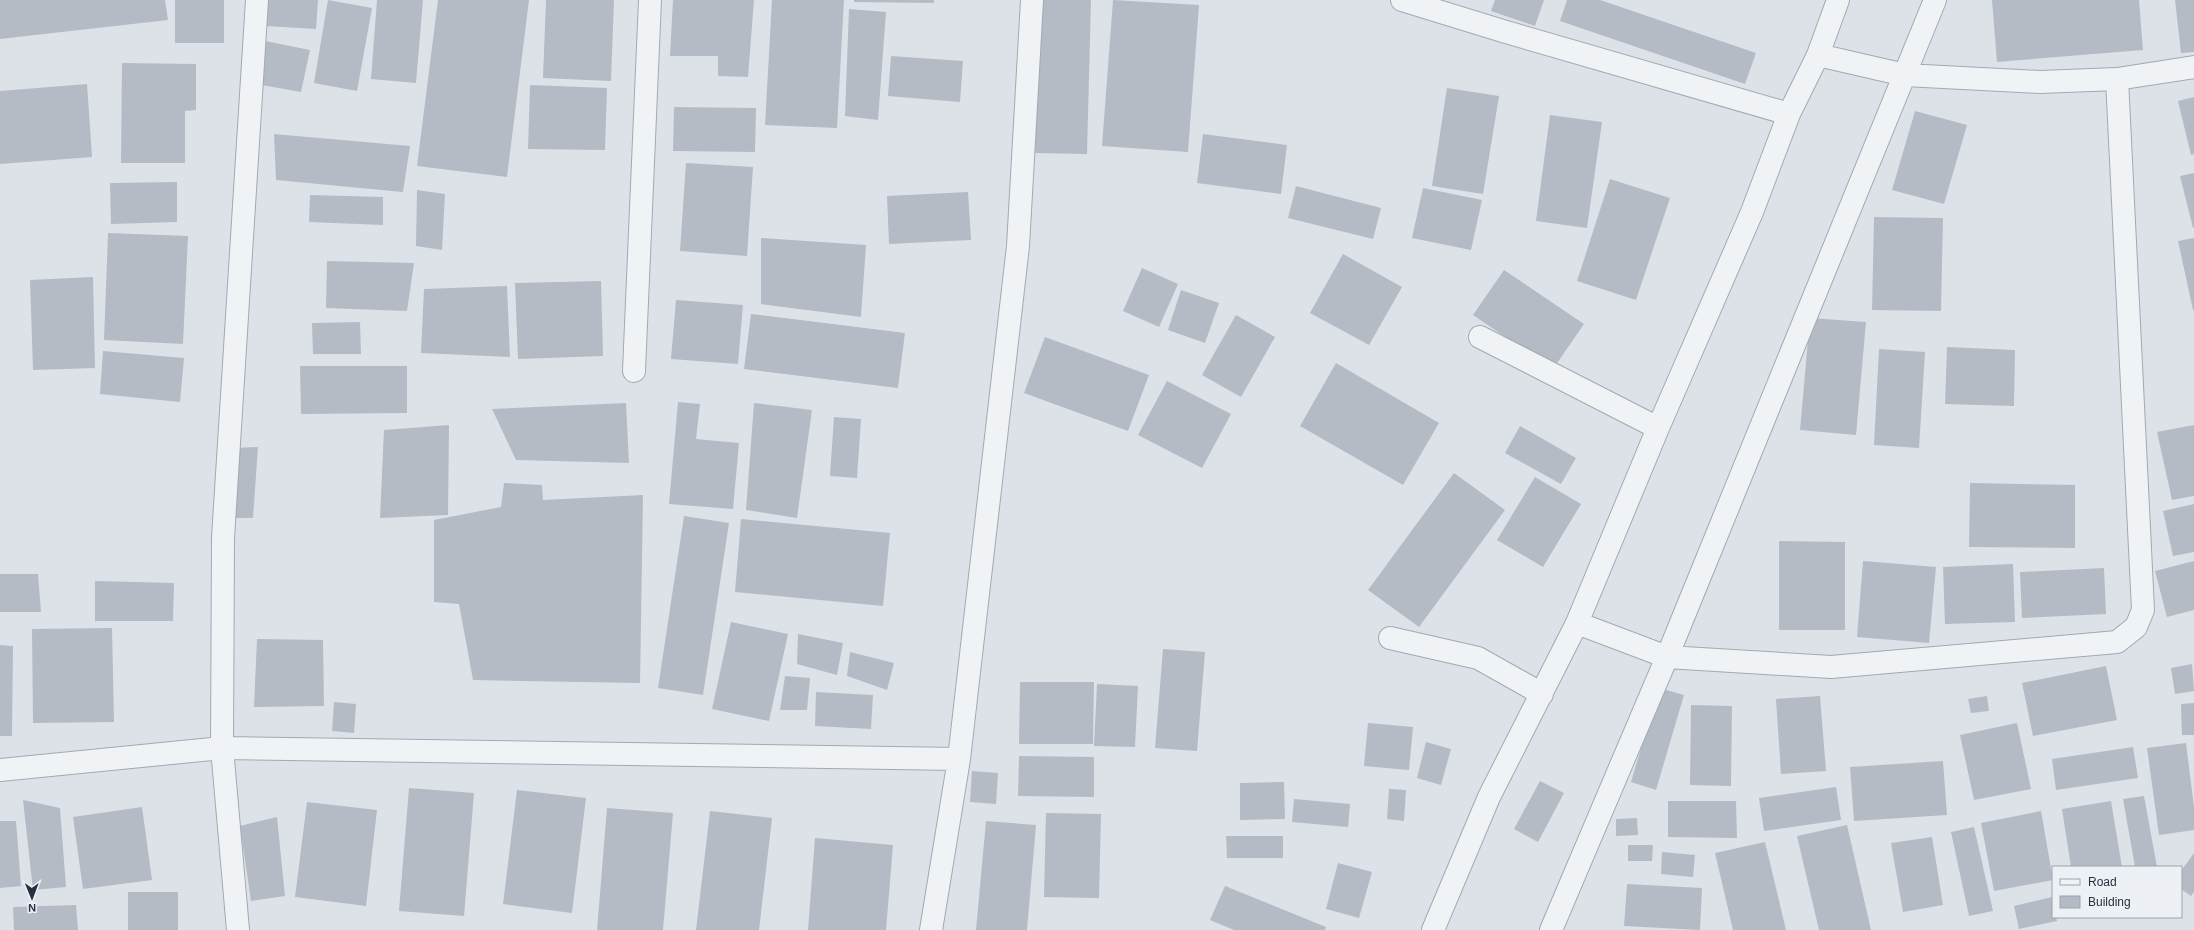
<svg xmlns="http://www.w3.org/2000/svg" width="2194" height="930" viewBox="0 0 2194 930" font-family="Arial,sans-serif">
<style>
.building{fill:#b4bbc5}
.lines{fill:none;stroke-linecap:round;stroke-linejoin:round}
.minor-casing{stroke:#a2a9b2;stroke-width:24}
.minor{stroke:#f0f3f6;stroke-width:22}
</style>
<rect width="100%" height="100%" fill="#dde2e8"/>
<path class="building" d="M0 0H165L168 20 0 39Z
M175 0H224V43H175Z
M268 0H318L316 29 266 26Z
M328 0 372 8 357 91 314 83Z
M377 0H423L416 83 371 79Z
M438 0H529L507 177 417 166Z
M546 0H614L611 81 543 78Z
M673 0H754L748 77 718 76V56H670Z
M772 0H844L837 128 765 125Z
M854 0H934V3L854 2Z
M1039 0H1091L1087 154 1035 153Z
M1113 0 1199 5 1188 152 1102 146Z
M1495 0H1544L1535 26 1491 11Z
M1567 0H1600L1756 53 1745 84 1560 21Z
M1992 0H2139L2143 50 1997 62Z
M2175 0H2194V52L2181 53Z
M849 9 886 12 878 120 845 116Z
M265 41 310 50 301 92 256 84Z
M891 56 963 61 960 102 888 96Z
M122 63 196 64V110L185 111V163H121Z
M87 84 92 157 0 164V91Z
M530 85 607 88 605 150 528 149Z
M1447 88 1499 96 1483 194 1432 186Z
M2194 97V154L2191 155 2178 101Z
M674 107 756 108 755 152 673 151Z
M1915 111 1967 125 1944 204 1892 190Z
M1550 115 1602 122 1587 228 1536 221Z
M274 134 410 146 403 192 276 180Z
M1203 134 1287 145 1281 194 1197 183Z
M686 163 753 167 747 256 680 251Z
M2194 173V228H2193L2180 176Z
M1610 179 1670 198 1636 300 1577 281Z
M177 182V222L111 224 110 183Z
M1296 186 1381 208 1373 239 1288 218Z
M1423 188 1482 200 1471 250 1412 238Z
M417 190 445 194 442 250 416 246Z
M968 192 971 240 889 244 887 196Z
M310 195 383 197V225L309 222Z
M1874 217 1943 218 1941 311 1872 310Z
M108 233 188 236 183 344 104 340Z
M761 238 866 245 861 317 761 304Z
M2194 238V310H2193L2178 241Z
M1343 254 1402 287 1369 345 1310 313Z
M327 261 414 263 407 311 326 308Z
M1142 268 1178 284 1159 327 1123 311Z
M1504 270 1584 324 1553 369 1473 315Z
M93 277 95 368 33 370 30 280Z
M601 281 603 356 518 359 515 283Z
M507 286 510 357 421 353 424 289Z
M1181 290 1219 303 1205 343 1168 330Z
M676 300 743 305 738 364 671 359Z
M751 314 905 333 898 388 744 369Z
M1236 315 1275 337 1241 397 1202 375Z
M1810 318 1866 322 1856 435 1800 430Z
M360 322 361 354H313L312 323Z
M1045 337 1149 375 1128 431 1024 393Z
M1947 347 2015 350 2014 406 1945 404Z
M1879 349 1925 352 1919 448 1874 445Z
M103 351 184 358 180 402 100 394Z
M1336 363 1439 423 1403 485 1300 426Z
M300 366H407V413L301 414Z
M1167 381 1231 414 1202 468 1138 435Z
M678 402 700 404 696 439 739 443 733 509 669 504Z
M626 403 629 463 516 460 492 409Z
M754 403 812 410 797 518 746 510Z
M834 417 861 419 857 478 830 476Z
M449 425 448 515 380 518 384 430Z
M2194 425V496L2172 500 2157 432Z
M1520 426 1576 458 1561 484 1505 453Z
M258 447 253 518H231L234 448Z
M1454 473 1505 510 1419 627 1368 590Z
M1535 477 1581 504 1543 567 1497 540Z
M504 483 542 485 543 500 643 495 640 683 473 680 459 604 434 602V520L501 507Z
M1970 483 2075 485V548L1969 547Z
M2194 504V552L2173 556 2163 511Z
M684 516 729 523 703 695 658 688Z
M741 519 890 533 883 606 735 592Z
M1779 541 1845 542V630H1779Z
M1863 561 1936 567 1929 643 1857 637Z
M2194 561V610L2167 617 2155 571Z
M2013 564 2015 622 1945 624 1943 567Z
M2104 568 2106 614 2022 618 2020 572Z
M0 574H38L41 612H0Z
M95 581 174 583 173 621H95Z
M731 622 788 634 769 721 712 709Z
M112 628 114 722 33 723 32 629Z
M798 634 843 643 837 675 797 664Z
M257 639 323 640 324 706 254 707Z
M0 645 13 646 12 736H0Z
M1163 649 1205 652 1197 751 1155 748Z
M850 652 894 663 887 690 847 676Z
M2192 664 2194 691 2175 694 2171 668Z
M2106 666 2117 720 2033 736 2022 683Z
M785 676 810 678 807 710H780Z
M1020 682H1094L1093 744H1019Z
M1097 684 1138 686 1135 747 1094 746Z
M1659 688 1684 695 1656 790 1631 782Z
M816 692 873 695 871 729 815 726Z
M1820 696 1826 771 1781 774 1776 699Z
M1987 696 1989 711 1971 713 1968 699Z
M334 702 356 704 354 733 332 731Z
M2194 703V735H2182L2181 704Z
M1691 705 1732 706 1731 786 1690 785Z
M1368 723 1413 727 1409 770 1364 766Z
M2017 723 2031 789 1974 800 1960 735Z
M1426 742 1451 749 1441 785 1417 778Z
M2186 743 2194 807V830L2159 835 2147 748Z
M2133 747 2138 778 2056 790 2052 759Z
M1019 756 1094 757V797L1018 796Z
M1943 761 1947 815 1854 821 1850 767Z
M972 771 998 773 996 804 970 802Z
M1540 781 1564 793 1538 842 1514 829Z
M1284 782 1285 819 1240 820V783Z
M1836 787 1841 820 1764 831 1759 798Z
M409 788 474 793 464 916 399 911Z
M1389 789 1406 790 1404 821 1387 819Z
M517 790 586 798 572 913 503 904Z
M2144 796 2157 867H2135L2123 799Z
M1294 799 1350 804 1348 827 1292 822Z
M23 800 60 808 66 887 33 890Z
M1668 801H1736L1737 838 1668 837Z
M2111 801 2122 867H2071L2062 809Z
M307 802 377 810 366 906 295 897Z
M142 807 152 880 83 889 73 817Z
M607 808 673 813 663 930H597Z
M710 811 772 818 759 930H696Z
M2041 811 2053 880 1994 891 1981 823Z
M1046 813 1101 814 1099 898 1044 897Z
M277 817 285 896 251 901 240 826Z
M1637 818 1638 835 1616 836V819Z
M0 821H16L21 886 0 888Z
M986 821 1036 825 1027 930H976Z
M1847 825 1871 930H1819L1797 836Z
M1974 827 1993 911 1969 916 1951 832Z
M1226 836H1283V858H1227Z
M1932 837 1943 905 1903 912 1891 843Z
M815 838 893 845 886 930H808Z
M1765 842 1786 930H1733L1715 853Z
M1628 845H1653L1652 861H1628Z
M1662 852 1695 855 1693 877 1661 874Z
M2194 853V892L2191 896 2181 889V871Z
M1338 863 1372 872 1359 918 1326 909Z
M1627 884 1702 888 1700 930 1624 926Z
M1225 886 1326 927 1325 930H1234L1210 920Z
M128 892H178V930H128Z
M2052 897 2053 917H2056L2057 921 2019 929 2014 906Z
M76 905 78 930H14L13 907Z"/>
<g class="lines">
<defs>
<path id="minor" d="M1402 0 1506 32 1789 114
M1818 55 1905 75 2040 82 2117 79 2194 67
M1480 337 1658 428
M634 371 650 0
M1577 623 1667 657 1831 667 2117 642 2136 627 2143 610 2117 79
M1390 638 1478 658 1542 694
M0 770 222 748 959 759
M238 930 222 748 223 538 257 0
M931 930 959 759 1018 246 1032 0
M1433 930 1489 797 1577 623 1658 428 1752 212 1789 114 1818 55 1838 0
M1551 930 1667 657 1935 0"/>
</defs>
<use href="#minor" class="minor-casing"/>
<use href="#minor" class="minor"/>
</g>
<rect x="2052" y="866" width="130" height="52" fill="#edf1f6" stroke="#9da4ad"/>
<rect x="2060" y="879" width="20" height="6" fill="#f0f3f6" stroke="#9da4ad"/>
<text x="2088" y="886" font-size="12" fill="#263040">Road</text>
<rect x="2060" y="896" width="20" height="12" fill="#b4bbc5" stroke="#9da4ad"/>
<text x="2088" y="906" font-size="12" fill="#263040">Building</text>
<g transform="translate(32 898) rotate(179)" stroke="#edf1f6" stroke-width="3" paint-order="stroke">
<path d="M0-3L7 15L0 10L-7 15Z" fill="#263040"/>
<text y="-6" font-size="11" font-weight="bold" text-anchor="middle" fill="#263040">N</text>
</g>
</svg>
